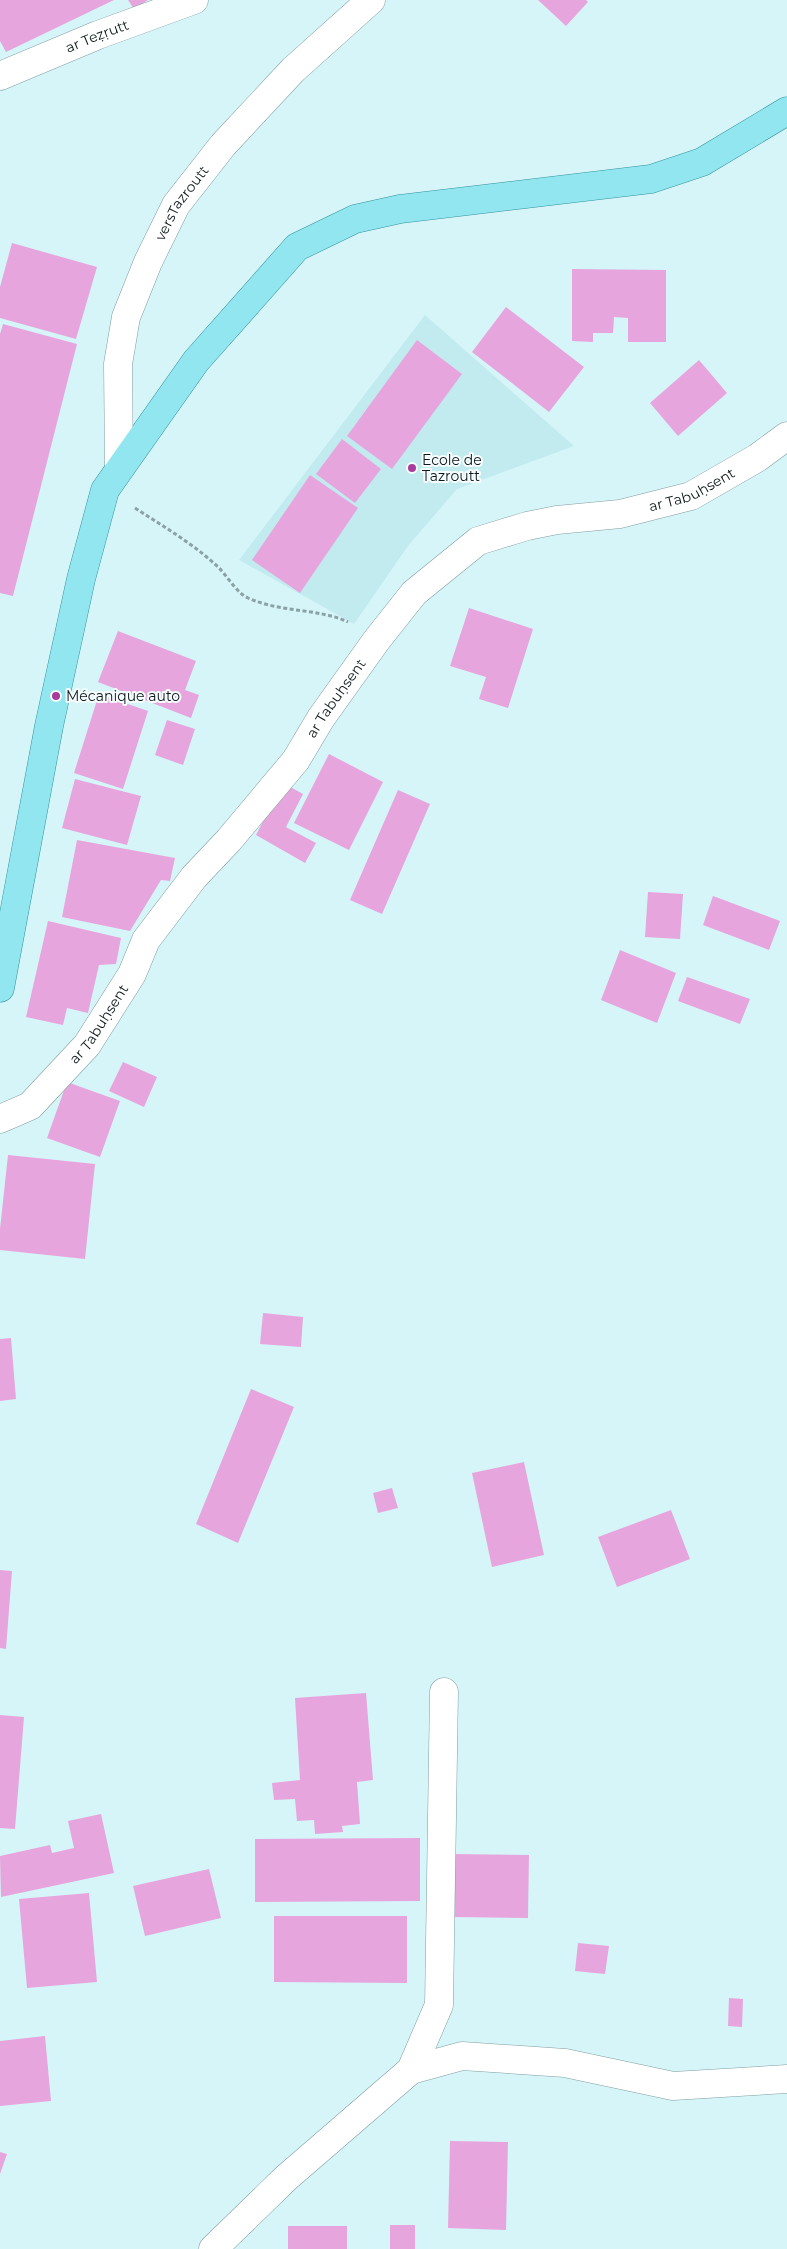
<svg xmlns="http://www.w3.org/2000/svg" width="787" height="2249" viewBox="0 0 787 2249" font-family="Montserrat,sans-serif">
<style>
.built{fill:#c2ebf0}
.building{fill:#e7a5dd}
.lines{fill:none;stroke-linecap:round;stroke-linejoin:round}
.minor-casing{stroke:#809ea1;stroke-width:29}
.major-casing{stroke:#34939d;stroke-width:29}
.path{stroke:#8aa2a4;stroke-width:3;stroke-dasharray:4 2.5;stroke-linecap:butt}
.minor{stroke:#fff;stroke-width:28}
.major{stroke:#92e6ef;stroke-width:28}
.poi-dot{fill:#a73c9c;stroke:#f7fdfe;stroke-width:2}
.labels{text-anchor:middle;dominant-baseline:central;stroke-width:4;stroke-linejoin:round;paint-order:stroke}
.street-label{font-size:14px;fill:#0c1718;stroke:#f7fdfe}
.poi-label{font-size:14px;fill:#0c1718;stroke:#f7fdfe;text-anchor:start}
</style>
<rect width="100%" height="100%" fill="#d6f5f9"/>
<path class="built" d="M425 315 574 446 457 489 408 546 354 624 239 560Z"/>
<path class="building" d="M0 0H114L6 52 0 41Z
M128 0H148L134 9Z
M538 0H586L588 2 566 26Z
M12 243 97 267 76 339 0 318V287Z
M572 269 666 270V342H628V318L614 317 613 333H593V342L572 341Z
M506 307 584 367 549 412 472 352Z
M3 324 77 344 13 596 0 593V334Z
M417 340 462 374 392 469 347 436Z
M699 360 727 393 678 436 650 403Z
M342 439 381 469 355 503 316 474Z
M310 475 358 508 300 593 252 560Z
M469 608 533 629 508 708 479 699 486 677 450 666Z
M118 631 196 661 185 690 199 695 191 718 98 682Z
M99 694 148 711 123 789 74 773Z
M167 720 195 729 183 765 155 755Z
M329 754 383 782 349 850 294 823Z
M75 779 141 796 127 845 62 828Z
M283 783 303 794 286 827 316 843 305 863 256 835Z
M398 790 430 804 382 914 350 900Z
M77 840 175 858 170 881 161 880 130 931 62 917Z
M648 892 683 894 680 939 645 937Z
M713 896 780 921 769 950 703 925Z
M48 921 121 938 116 964 99 965 88 1013 67 1008 63 1025 26 1017Z
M620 950 676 973 657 1023 601 1000Z
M687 977 750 999 740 1024 678 1001Z
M123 1062 157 1077 144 1107 109 1091Z
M67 1082 120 1101 100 1157 47 1138Z
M8 1155 95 1164 85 1259 0 1250V1229Z
M263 1313 303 1317 301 1347 260 1344Z
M11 1338 16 1399 0 1401V1339Z
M251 1389 294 1407 238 1543 196 1524Z
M524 1462 544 1555 492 1567 472 1473Z
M392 1488 398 1508 378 1513 373 1493Z
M671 1510 690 1559 617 1587 598 1537Z
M0 1570 12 1571 6 1649 0 1648Z
M366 1693 373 1780 357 1782 360 1824 342 1826 343 1832 315 1834 314 1820 297 1821 295 1799 274 1800 272 1783 300 1780 295 1698Z
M0 1715 24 1717 15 1829 0 1828Z
M101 1814 114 1873 1 1897 0 1856 50 1845 52 1853 74 1848 68 1821Z
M420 1838V1901L255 1902V1839Z
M451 1854 529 1855 528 1918 451 1917Z
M209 1869 221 1918 145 1936 133 1886Z
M89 1893 97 1982 27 1988 19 1899Z
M274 1916H407V1983L274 1982Z
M578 1943 609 1946 605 1974 575 1971Z
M729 1998 743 1999 742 2027 728 2026Z
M45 2036 51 2101 0 2106V2041Z
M450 2141 508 2142 506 2230 448 2228Z
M0 2152 7 2154 0 2174Z
M390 2225H415V2249H390Z
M288 2226H347V2249H288Z"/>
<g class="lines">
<defs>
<g id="minor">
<path id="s1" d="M0 76 98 35 194 0"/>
<path id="s2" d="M119 468 118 364 126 317 148 262 176 205 223 145 293 70 371 0"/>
<path id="s3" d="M0 1119 30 1106 87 1045 132 974 146 940 194 877 229 840 296 760 321 718 376 641 414 593 478 541 527 526 557 520 620 514 691 496 757 458 787 436"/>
<path d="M411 2070 462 2056 565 2063 673 2086 787 2079"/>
<path d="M213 2249 286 2178 411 2070 439 2005 444 1692"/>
</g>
<path id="major" d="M0 988 49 726 81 579 105 490 196 361 297 247 355 219 400 209 651 179 702 162 787 111"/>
</defs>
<use href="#minor" class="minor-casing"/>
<use href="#major" class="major-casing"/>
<path class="path" d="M135 508C164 527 194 544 219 568 228 577 237 593 248 598 282 613 318 608 348 622"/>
<use href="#minor" class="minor"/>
<use href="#major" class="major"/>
</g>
<g class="poi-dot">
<circle cx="412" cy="468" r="5"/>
<circle cx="56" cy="696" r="5"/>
</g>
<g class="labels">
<g class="street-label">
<text stroke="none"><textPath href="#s1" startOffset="105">ar Teẓṛutt</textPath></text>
<text stroke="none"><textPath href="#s2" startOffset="279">versTazroutt</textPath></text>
<text stroke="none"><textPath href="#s3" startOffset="980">ar Tabuḥsent</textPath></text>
<text stroke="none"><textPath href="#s3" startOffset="545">ar Tabuḥsent</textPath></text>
<text stroke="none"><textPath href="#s3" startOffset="140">ar Tabuḥsent</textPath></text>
</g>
<g class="poi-label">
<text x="422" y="460">Ecole de<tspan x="422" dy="16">Tazroutt</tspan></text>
<text x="66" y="696">Mécanique auto</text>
</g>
</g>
</svg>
